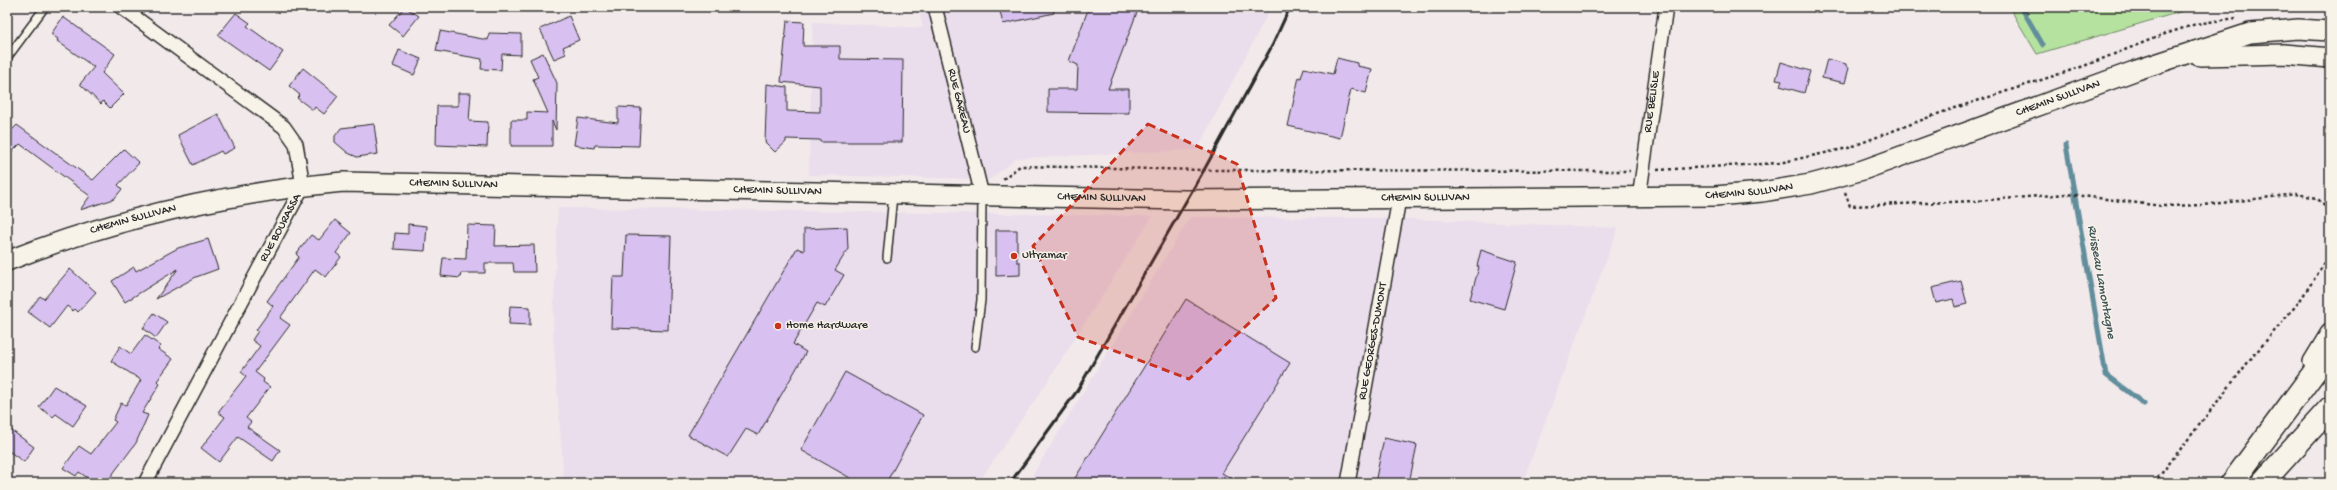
<svg xmlns="http://www.w3.org/2000/svg" width="2337" height="490" viewBox="0 0 2337 490" font-family="'Gochi Hand',sans-serif">
<style>
.built{fill:#eaddec}
.green{fill:#b6e2a0;stroke:#708666}
.lines{fill:none;stroke-linecap:round;stroke-linejoin:round}
.stream{stroke:#628e9c;stroke-width:5}
.building{fill:#d8c0f0;stroke:#2b2b2b}
.service-casing{stroke:#2b2b2b;stroke-width:10}
.minor-casing{stroke:#2b2b2b;stroke-width:16}
.secondary-casing{stroke:#2b2b2b;stroke-width:22}
.trunk-casing{stroke:#2b2b2b;stroke-width:25}
.path{stroke:#2b2b2b;stroke-width:2.5;stroke-dasharray:3 3;stroke-linecap:butt}
.service{stroke:#f7f3e8;stroke-width:7}
.minor{stroke:#f7f3e8;stroke-width:13}
.secondary{stroke:#f7f3e8;stroke-width:19}
.trunk{stroke:#f7f3e8;stroke-width:22}
.rail{stroke:#2b2b2b;stroke-width:3}
.marked{fill:#c8321e;fill-opacity:0.2;stroke:#c8321e;stroke-width:3;stroke-dasharray:8 5;stroke-linejoin:round}
.poi-dot{fill:#c8321e;stroke:#f7f3e8;stroke-width:1.5}
.labels{text-anchor:middle;dominant-baseline:central;stroke-width:3;stroke-linejoin:round;paint-order:stroke}
.street-label{font-size:12px;fill:#2b2b2b;stroke:#f7f3e8}
.poi-label{font-size:12px;fill:#2b2b2b;stroke:#f7f3e8;text-anchor:start}
.water-label{font-size:13px;font-style:italic;fill:#42545a;stroke:#f7f3e8}
</style>
<rect width="100%" height="100%" fill="#f1e9ea"/>
<filter id="ink" filterUnits="userSpaceOnUse"><feTurbulence type="fractalNoise" baseFrequency=".025" numOctaves="2"/><feDisplacementMap in="SourceGraphic" scale="8" xChannelSelector="R" yChannelSelector="G"/><feConvolveMatrix kernelMatrix="1 2 1 2 8 2 1 2 1" color-interpolation-filters="sRGB"/></filter>
<g filter="url(#ink)">
<path class="built" d="M918 7H1271L1197 150 1017 158 990 179 809 175 813 22 923 28Z
M558 208 1153 216 1047 382 978 483H564L553 331Z
M1190 217 1384 218 1618 228 1522 483H1028Z
M7 472 22 483H7Z"/>
<path class="green" d="M2009 7H2220L2183 11 2037 54Z"/>
<g class="lines">
<path class="stream" d="M2021 7 2043 45
M2066 145 2106 375 2144 404"/>
</g>
<path class="building" d="M405 7 419 16 403 36 389 25Z
M999 7H1053L1054 13 1003 24Z
M1089 7H1139L1108 89H1129V113L1048 112V89H1077L1078 65 1069 61Z
M236 13 250 23 247 26 283 52 269 71 218 35Z
M569 16 579 40 563 47 566 54 554 59 540 29Z
M63 17 115 54 102 73 124 94 110 108 103 101 101 104 80 84 94 67 57 41 58 39 51 34Z
M787 21 804 22 803 46H840V59L903 60 902 142H820V140L786 139V142L775 152 765 142 767 84 787 87V111L820 112V86L781 82Z
M440 31 488 40 489 33 521 34V55L502 54 501 70 481 69 482 59 436 51Z
M399 50 421 59 414 75 393 66Z
M543 53 557 83 556 130 552 121V146H511V120H527V112L548 113 533 79 538 77 530 59Z
M1337 58 1357 63V66L1372 69 1366 93 1351 89 1340 138 1288 126 1299 77 1301 78 1304 68 1333 74Z
M1827 59 1846 64V66L1849 68 1845 83 1822 78Z
M1781 62 1810 71 1804 93 1780 86 1782 81 1776 80Z
M303 68 338 96 324 114 315 107 313 110 297 98 300 95 289 86Z
M458 93H471L469 121 488 122 487 147 436 145 437 106H458Z
M618 107 641 108 639 146 595 145 594 148 574 145 578 118 618 123Z
M218 114 235 148 223 154 221 151 193 165 178 135Z
M374 124 378 154 357 157 348 153 335 142V136L341 128Z
M17 125 93 180 124 149 139 163 118 185 122 189 114 199 80 210 90 196 20 144 7 157V135Z
M335 220 351 233 336 253 341 257 326 277 315 269 280 318 290 325 255 372 264 379 263 382 270 387 246 418 251 422 247 427 280 450 273 461 238 437 219 462 201 448 225 417 218 412 246 376 241 372 260 346 252 340 258 331 256 330 273 306 267 301 299 257 296 254 311 235 319 240Z
M408 224 427 226 425 251 394 249 395 233 408 234Z
M467 225 496 226 495 246 534 245 535 272H514L513 263H485V273H461L460 278 441 276 443 258 466 259Z
M847 227 848 249 835 270 844 275 825 307 817 303 793 344 806 352 758 435 746 429 728 457 688 435 797 248 804 251V229Z
M996 230H1017V262H1020V275L996 276Z
M626 235 671 236 668 330 611 328 613 277H624Z
M208 239 218 269 196 277 156 299 178 269 125 302 112 281 134 267 136 271 178 248Z
M1481 250 1517 262 1504 309 1470 299 1479 267 1477 266Z
M70 269 96 292 78 312 75 309 73 311 67 306 50 328 28 312 40 296 44 299Z
M1961 281 1967 304 1955 307 1953 299 1936 303 1932 288Z
M1186 299 1290 363 1222 473 1239 483H1072Z
M510 306 530 307V325L509 324Z
M154 313 167 322 156 338 143 328Z
M145 335 161 346 158 349 173 359 157 381 160 384 142 413 148 415 136 443 106 483H95L79 472 76 476 63 468 79 446 91 454 116 422 113 420 121 403 126 405 141 380 111 361 120 346 131 354Z
M845 372 923 415 886 483H859L801 450Z
M54 386 87 406 73 426 56 414 53 417 39 407Z
M7 427 34 447 24 462 7 450Z
M1384 438 1417 445 1409 483H1375Z"/>
<g class="lines">
<defs>
<path id="service" d="M7 58 45 7
M887 258 893 195
M975 347 981 300 982 196"/>
<g id="minor">
<path d="M121 7 284 127 296 144 303 186 145 483"/>
<path id="s1" d="M935 7 982 195"/>
<path id="s2" d="M1639 198 1666 7"/>
<path id="s3" d="M1348 483 1399 199"/>
</g>
<g id="secondary">
<path d="M2200 56 2284 54 2330 58"/>
<path id="s4" d="M7 261C115 218 228 193 343 182L1185 200 1715 196 1762 192 1811 184 1863 170 2137 70 2250 33 2298 29 2330 31"/>
<path d="M2313 362 2330 334"/>
</g>
<path id="trunk" d="M2232 483 2330 351
M2262 483 2330 408"/>
</defs>
<use href="#service" class="service-casing"/>
<use href="#minor" class="minor-casing"/>
<use href="#secondary" class="secondary-casing"/>
<use href="#trunk" class="trunk-casing"/>
<path class="path" d="M1657 170 1779 163 1848 148 1940 113 2084 66 2165 34 2196 24 2236 18
M1003 179 1020 166 1204 170 1630 171
M1845 192 1850 206 1975 201 2066 194 2162 206 2204 205 2297 194 2317 198 2330 212
M2154 483 2249 361 2299 302 2330 255"/>
<use href="#service" class="service"/>
<use href="#minor" class="minor"/>
<use href="#secondary" class="secondary"/>
<use href="#trunk" class="trunk"/>
<path class="rail" d="M1010 483 1077 391 1204 170 1273 44 1290 7"/>
</g>
</g>
<path class="marked" d="M1148 124 1237 164 1276 298 1189 379 1078 337 1033 246Z"/>
<g class="poi-dot">
<circle cx="1014" cy="256" r="4"/>
<circle cx="778" cy="326" r="4"/>
</g>
<g class="labels">
<g class="street-label">
<text stroke="none"><textPath href="#s4" startOffset="2077">CHEMIN SULLIVAN</textPath></text>
<text stroke="none"><textPath href="#s1" startOffset="97">RUE GAREAU</textPath></text>
<text stroke="none"><textPath href="#s2" startOffset="97">RUE BÉLISLE</textPath></text>
<text stroke="none"><textPath href="#s4" startOffset="457">CHEMIN SULLIVAN</textPath></text>
<text stroke="none"><textPath href="#s4" startOffset="781">CHEMIN SULLIVAN</textPath></text>
<text stroke="none"><textPath href="#s4" startOffset="1753">CHEMIN SULLIVAN</textPath></text>
<text stroke="none"><textPath href="#s4" startOffset="1105">CHEMIN SULLIVAN</textPath></text>
<text stroke="none"><textPath href="#s4" startOffset="1429">CHEMIN SULLIVAN</textPath></text>
<text stroke="none"><textPath href="#s4" startOffset="133">CHEMIN SULLIVAN</textPath></text>
<text transform="translate(281 228) rotate(-62)">RUE BOURASSA</text>
<text stroke="none"><textPath href="#s3" startOffset="144">RUE GEORGES-DUMONT</textPath></text>
</g>
<g class="poi-label">
<text x="1022" y="256">Ultramar</text>
<text x="786" y="326">Home Hardware</text>
</g>
<g class="water-label">
<text transform="translate(2101 282) rotate(80)">Ruisseau Lamontagne</text>
</g>
</g>
<rect width="2337" height="490" fill="none" stroke="#f7f3e8" stroke-width="24"/>
<rect x="12" y="12" width="2313" height="466" fill="none" stroke="#2b2b2b" stroke-width="1.5" filter="url(#ink)"/>
</svg>
